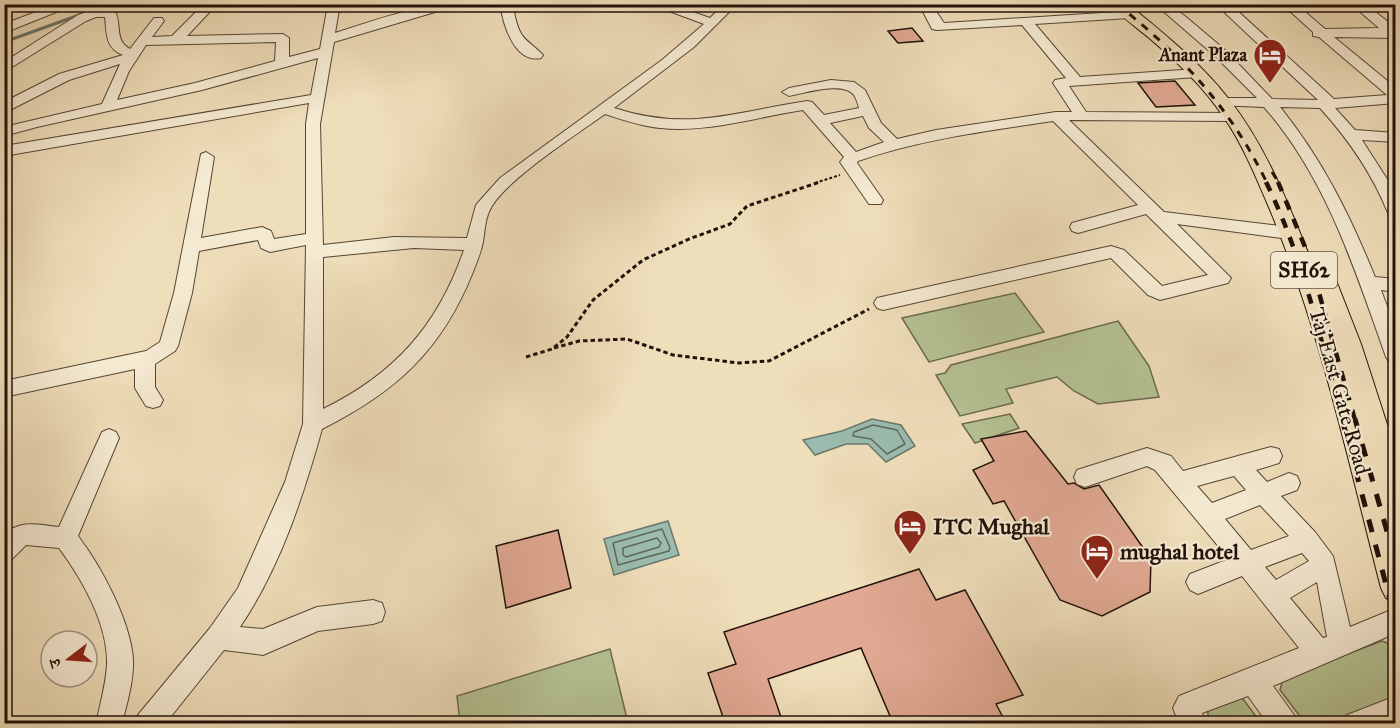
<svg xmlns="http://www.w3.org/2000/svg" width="1400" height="728" viewBox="0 0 1400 728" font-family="'IM FELL Great Primer','Noto Serif Devanagari',serif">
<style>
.green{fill:#b5c293;stroke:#6c6a4f;stroke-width:1.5}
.water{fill:#9abcaf;stroke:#6a786d;stroke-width:1.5}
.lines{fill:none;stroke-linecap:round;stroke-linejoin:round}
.shore{stroke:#5e675d;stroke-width:1.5}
.stream{stroke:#6a786d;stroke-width:3}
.building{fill:#e1a993;stroke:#22120b;stroke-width:1.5}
.minor-casing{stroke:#554537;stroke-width:2}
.major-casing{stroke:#22120b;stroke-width:2}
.path-far1{stroke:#22120b;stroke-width:2;stroke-dasharray:3 2;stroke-linecap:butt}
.path{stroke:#22120b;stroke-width:3;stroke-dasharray:4.5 3;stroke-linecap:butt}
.minor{fill:#f5ead2;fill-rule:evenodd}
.major{fill:#efdeba;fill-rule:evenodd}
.rail-far2{stroke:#22120b;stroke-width:3;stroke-dasharray:8 8;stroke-linecap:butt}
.rail-far1{stroke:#22120b;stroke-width:4.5;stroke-dasharray:10 10;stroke-linecap:butt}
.rail{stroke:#22120b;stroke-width:5;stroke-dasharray:13 13;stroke-linecap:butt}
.labels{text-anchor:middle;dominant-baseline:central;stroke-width:4.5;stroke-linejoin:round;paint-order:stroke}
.far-poi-label{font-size:18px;font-weight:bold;fill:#22120b;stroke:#f5ead2;text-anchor:end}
.shield{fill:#f5ead2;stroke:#615347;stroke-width:1.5}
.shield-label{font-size:21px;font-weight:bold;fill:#22120b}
.street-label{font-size:22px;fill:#22120b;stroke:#f5ead2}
.poi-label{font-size:22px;font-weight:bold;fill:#22120b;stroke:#f5ead2;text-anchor:start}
</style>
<rect width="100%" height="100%" fill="#efdeba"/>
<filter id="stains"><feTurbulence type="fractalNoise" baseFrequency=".00333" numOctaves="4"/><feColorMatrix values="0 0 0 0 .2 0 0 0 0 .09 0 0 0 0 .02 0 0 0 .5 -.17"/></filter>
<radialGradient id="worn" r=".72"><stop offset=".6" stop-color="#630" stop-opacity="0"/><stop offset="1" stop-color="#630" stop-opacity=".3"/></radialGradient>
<path class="green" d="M1015 293 1044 332 929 362 902 318Z
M1118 321 1149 366 1159 397 1098 404 1074 391 1057 377 1006 389 1013 403 960 416 936 375 945 373 951 365Z
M1010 414 1019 428 975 443 962 424Z
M1382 641 1395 646V700L1337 723H1305L1280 690 1283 678Z
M610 649 628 723H460L457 696Z
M1237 691 1261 723H1209L1207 706Z"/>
<path class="water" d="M872 419 901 425 915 446 886 462 868 444H846L815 455 803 440 842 431Z
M668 521 679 555 614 575 604 539Z"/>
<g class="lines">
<path class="shore" d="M873 425 897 430 905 444 887 454 871 439 853 436 854 432Z
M662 529 670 548 669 551 618 565 613 543Z
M657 538 661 543 659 547 626 557 623 555V548Z"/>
<path class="stream" d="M4 42 82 14 99 4"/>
</g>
<path class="building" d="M912 28 923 41 898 43 888 31Z
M1175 81 1195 105 1156 107 1138 83Z
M1026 431 1068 484 1074 483 1084 489 1099 485 1151 559 1150 592 1102 616 1060 600 1004 501 993 504 973 470 994 461 981 439Z
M558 530 571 588 506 608 496 546Z
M919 569 936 600 965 590 1023 695 996 704 1006 723H893L861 648 768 679 783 723H725L708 673 736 664 724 632Z"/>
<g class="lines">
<defs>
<path id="minor" d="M57 4H76L4 33V24Z
M204 4H217L187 36 283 34 289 38V57L320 49 328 4H340L335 33C376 20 418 4 462 4L334 42 320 124 323 245 394 237 467 238 476 205 500 178 662 60 704 24 650 4H670L710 18 724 4H737L694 47 614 108C688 132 734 112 807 101L812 102 824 115 859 108C858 104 856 98 854 95 842 81 805 93 789 96L782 92 789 88 831 80 854 82 865 90 881 123 897 139 936 130 1056 112H1072L1053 83 1055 80 1066 78 1022 25 937 30 932 29 919 4H931L944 23 1133 11 1135 14 1129 18 1035 24 1080 77 1197 69 1204 73 1197 77 1069 86 1086 112 1233 113 1240 117 1233 121 1069 120 1164 212 1289 227 1295 229 1297 233 1295 237 1289 239 1177 224 1231 278 1228 283 1160 300 1148 295 1111 258 883 310 877 308 874 303 877 298 1111 246 1124 250 1162 286 1208 275 1146 214 1078 233 1072 231 1070 227 1072 223 1138 205 1053 121C986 131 922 139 858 161L857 163 883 200 881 204H869L840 162 844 157 803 110C756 117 708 133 660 128 641 126 623 120 605 114 576 135 509 178 492 206 485 217 485 230 483 242 481 252 477 262 473 272 442 350 396 392 322 429 303 497 280 568 240 627L263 629 317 607 373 600 382 603 385 612 382 621 373 624 318 631 263 655 224 650 165 724H134L138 715 210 628 238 588 285 482 303 424 306 245 270 252 261 248 258 240 199 251 192 293 178 346 175 351 155 364V387L163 400 160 406 153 408 146 406 135 388V369L4 397V381L146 351 160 342 174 293 201 154 206 152 214 157 201 238 262 227 271 231 274 239 306 234V124L309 103 4 156V146L311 95 318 58 202 90 37 127 4 136V127L102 104 120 64 69 80 4 113V102L59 74 123 55C105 48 107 34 105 17H96L86 21 4 72V62L78 15 95 9 115 11C122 25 114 40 130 49L154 18H162L164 21 152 37 172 36ZM276 42 275 61 195 83 117 100 129 71 146 45ZM863 116 869 128 884 142 856 152 830 123ZM414 248 464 250C438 325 395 374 323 409V257Z
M500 4H545L514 12C520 41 525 37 543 55L541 58C514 64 503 23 500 4Z
M1155 4H1169L1186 17 1225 50 1272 99 1318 100 1223 11 1221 8 1223 5H1231L1334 99 1387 95 1319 37 1313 36V32L1282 4H1296L1325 29 1379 28 1351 4H1365L1396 28V37L1393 38 1334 37 1396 88V103L1335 108 1355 130 1396 133V142L1362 140 1396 193V218L1390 217 1388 213C1372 173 1349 140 1320 108L1280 107C1322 159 1350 215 1375 277L1396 279V292L1381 290 1396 330V364L1389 362 1386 357C1355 270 1327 179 1264 107L1215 105 1213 102 1215 99 1220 98H1257L1215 56Z
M109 429 116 432 119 438 78 536C101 566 130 620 133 659 134 680 127 703 122 724H96C100 704 106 684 107 664 108 624 82 579 59 548L26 545 12 559 4 562V535C20 519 38 525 59 527L102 432Z
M1271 447 1279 449 1282 456 1279 463 1256 470 1267 482 1289 473 1297 476 1300 483 1297 490 1281 496 1315 532 1333 556 1350 627 1396 608V633L1273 686 1294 715 1298 724H1268L1248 696 1202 713 1206 724H1179L1173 708 1179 696 1299 648 1242 576 1198 594 1190 590 1186 582 1190 574 1229 559 1155 470 1147 466 1085 487 1077 484 1074 477 1077 470 1147 448 1171 456 1183 471ZM1234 476 1246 490 1212 503 1197 486ZM1260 505 1289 536 1251 550 1225 519ZM1302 553 1309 561 1276 580 1265 567ZM1317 582 1327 637 1323 638 1290 598Z
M1396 696V722L1343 724 1347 715Z"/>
<path id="major" d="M1111 4H1128C1163 33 1200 62 1228 98 1267 147 1290 208 1313 265L1321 262 1329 265 1332 270 1361 344 1396 452V508L1387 505 1396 534V602L1386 598 1381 588C1348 460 1320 328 1268 205 1255 175 1242 143 1223 116 1203 86 1176 61 1148 37 1136 27 1121 17 1111 4Z"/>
</defs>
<use href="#minor" class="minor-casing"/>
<use href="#major" class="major-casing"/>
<path class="path-far1" d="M815 183 840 175"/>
<path class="path" d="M554 348 579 341 627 339 673 355 739 363 769 361 869 309
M526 357 552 349 567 337 593 300 643 260 689 239 730 224 747 206 820 182"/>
<use href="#minor" class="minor"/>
<use href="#major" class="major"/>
<path class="rail-far2" d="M1117 4C1182 56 1230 107 1267 183
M1272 172 1279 183"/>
<path class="rail-far1" d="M1266 182C1303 257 1321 340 1342 420
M1278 182 1308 254 1355 420"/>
<path class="rail" d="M1342 419 1396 622
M1355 419 1396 563"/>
</g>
<defs>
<symbol id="hotel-pin" viewBox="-11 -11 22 30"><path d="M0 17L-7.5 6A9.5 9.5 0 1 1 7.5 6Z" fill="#8f2418" stroke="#f5ead2"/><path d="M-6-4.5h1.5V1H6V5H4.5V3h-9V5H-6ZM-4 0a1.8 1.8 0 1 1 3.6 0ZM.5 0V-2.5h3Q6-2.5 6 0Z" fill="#fff"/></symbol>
</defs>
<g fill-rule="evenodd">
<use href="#hotel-pin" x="1251" y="36" width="38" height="52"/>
<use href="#hotel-pin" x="891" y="507" width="38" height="52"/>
<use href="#hotel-pin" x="1078" y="532" width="38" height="52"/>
</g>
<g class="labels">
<g class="far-poi-label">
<text x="1247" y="55">Anant Plaza</text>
</g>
<rect class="shield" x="1271" y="252" width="66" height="36" rx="4.5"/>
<g class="shield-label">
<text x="1304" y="270">SH62</text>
</g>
<g class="street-label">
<text transform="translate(1340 391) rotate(74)">Taj East Gate Road</text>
</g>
<g class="poi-label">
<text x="933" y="526">ITC Mughal</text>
<text x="1120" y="551">mughal hotel</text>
</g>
</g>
<rect width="1400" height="728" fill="none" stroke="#efdeba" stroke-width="24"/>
<rect x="6" y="6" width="1388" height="716" fill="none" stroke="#22120b" stroke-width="3"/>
<rect x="12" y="12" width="1376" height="704" fill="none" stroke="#22120b" stroke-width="1.5"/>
<g transform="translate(69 659) rotate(253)"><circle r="28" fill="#f5ead2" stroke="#a19482" stroke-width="1.5"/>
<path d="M0-4.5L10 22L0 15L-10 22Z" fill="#8f2418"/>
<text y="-9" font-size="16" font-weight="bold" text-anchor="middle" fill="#22120b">उ</text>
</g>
<rect width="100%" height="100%" filter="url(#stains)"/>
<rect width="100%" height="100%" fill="url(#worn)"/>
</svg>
